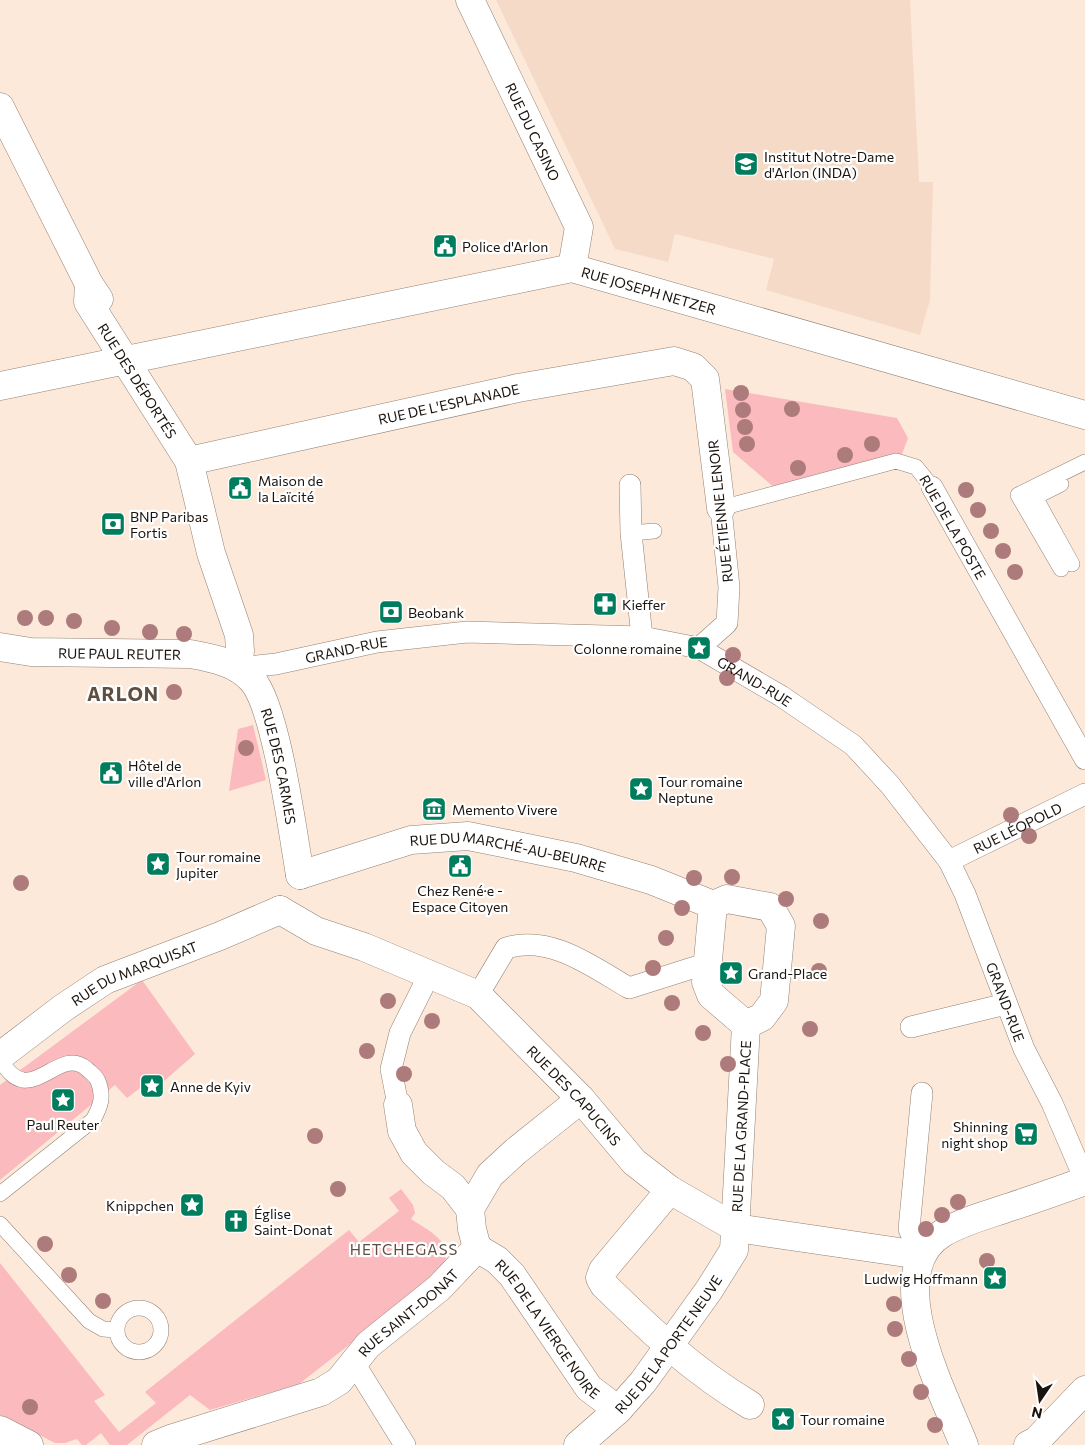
<svg xmlns="http://www.w3.org/2000/svg" width="1085" height="1445" viewBox="0 0 1085 1445" font-family="Commissioner,sans-serif">
<style>
.built{fill:#f5dbc7}
.green{fill:#fababe}
.lines{fill:none;stroke-linecap:round;stroke-linejoin:round}
.service-casing{stroke:#928173;stroke-width:16}
.pedestrian-casing{stroke:#928173;stroke-width:22}
.minor-casing{stroke:#928173;stroke-width:29}
.service{stroke:#fff;stroke-width:15}
.pedestrian{stroke:#fff;stroke-width:21}
.minor{stroke:#fff;stroke-width:28}
.tree{fill:#ad7b7b}
.labels{text-anchor:middle;dominant-baseline:central;stroke-width:4.5;stroke-linejoin:round;paint-order:stroke}
.street-label{font-size:14px;fill:#1a130e;stroke:#fff}
.poi-label{font-size:14px;fill:#1a130e;stroke:#fff;text-anchor:start}
.neighbourhood-label{font-size:15px;letter-spacing:1px;fill:#5f4f43;stroke:#fff}
.district-label{font-size:19px;font-weight:bold;letter-spacing:1px;fill:#5f4f43;stroke:#fff}
</style>
<rect width="100%" height="100%" fill="#fde9da"/>
<path class="built" d="M496 0H910L919 182H933L930 300 920 335 766 290 774 259 675 234 668 262 615 249Z"/>
<path class="green" d="M725 389 897 418 908 438 902 454 776 489 733 452Z
M253 725 266 780 229 791 238 729Z
M142 980 195 1054 147 1096 140 1088 127 1098 115 1085 0 1180V1085Z
M401 1189 413 1205 415 1213 411 1219C424 1228 453 1241 445 1261 442 1268 436 1275 431 1281L299 1384 210 1410 190 1395 127 1445H110L101 1433 86 1445H82L77 1439 65 1443H55L0 1415V1263L105 1395 94 1401 119 1432 156 1403 145 1392 349 1230 359 1242 399 1211 389 1198Z"/>
<g class="lines">
<defs>
<path id="service" d="M1061 484 1035 497 1072 564
M721 508 896 461 916 467 932 487
M631 533 654 531
M1061 569 1018 495 1085 462
M0 1060C6 1068 12 1078 23 1080 45 1083 65 1050 87 1069 91 1073 96 1076 98 1081 104 1096 101 1106 93 1120L0 1194
M0 1224 89 1321 103 1329 117 1330
M117 1330a22 22 0 1 1 44 0a22 22 0 1 1-44 0Z"/>
<g id="pedestrian">
<path d="M630 485 631 533 642 637"/>
<path d="M932 487 1085 759"/>
<path d="M699 648 727 623 729 587 721 508"/>
<path id="s1" d="M237 668 276 664 377 642 467 632 642 637 699 648 781 696 853 745 890 785 949 861 965 894 1024 1049 1052 1103 1085 1180"/>
<path id="s2" d="M949 861 1085 794"/>
<path d="M478 995 506 948C550 934 593 967 629 988L708 963"/>
<path d="M911 1027 1006 1004"/>
<path d="M398 1105 391 1069 400 1033 430 973"/>
<path d="M920 1255 909 1229 922 1093"/>
<path d="M354 1363 405 1445"/>
</g>
<g id="minor">
<path id="s3" d="M470 0 579 227 572 268"/>
<path d="M0 107 89 284 99 299"/>
<path id="s4" d="M89 284 88 302 189 461 211 553 239 635 240 651 237 668"/>
<path id="s5" d="M0 386 572 268 1085 415"/>
<path id="s6" d="M189 461 518 388 674 361 693 367 705 379 721 508"/>
<path id="s7" d="M0 647 31 652 190 654C212 658 236 662 252 680 276 706 293 834 300 875"/>
<path id="s8" d="M300 875 411 840 468 836 576 858 651 880 713 905"/>
<path d="M727 899 770 907 781 926 774 1001 762 1017 746 1025 711 995 706 982 713 905Z"/>
<path id="s9" d="M280 910 316 931 364 947 478 995 581 1099 634 1162 670 1190 736 1228 920 1255"/>
<path id="s10" d="M0 1056 63 1008 105 980 220 936 280 910"/>
<path d="M398 1105 402 1131 414 1153 433 1172 453 1187 470 1209"/>
<path d="M670 1190 603 1270 600 1278 604 1285C652 1332 692 1370 750 1405"/>
<path id="s11" d="M477 1248 497 1260 512 1275 589 1388 618 1410"/>
<path d="M477 1248 472 1229 470 1209 490 1175 516 1151 581 1099"/>
<path d="M0 1430 29 1445"/>
<path id="s12" d="M156 1445 173 1438 321 1392 339 1381 368 1345 439 1288 477 1248"/>
<path id="s13" d="M578 1445 618 1410 643 1382 709 1290 734 1250 746 1025"/>
<path d="M964 1445C944 1394 878 1271 943 1233 963 1221 987 1215 1010 1207 1035 1199 1060 1190 1085 1181"/>
<path d="M1028 1445 1036 1441 1085 1390"/>
</g>
</defs>
<use href="#service" class="service-casing"/>
<use href="#pedestrian" class="pedestrian-casing"/>
<use href="#minor" class="minor-casing"/>
<use href="#service" class="service"/>
<use href="#pedestrian" class="pedestrian"/>
<use href="#minor" class="minor"/>
</g>
<g class="tree">
<circle cx="741" cy="393" r="8"/>
<circle cx="792" cy="409" r="8"/>
<circle cx="743" cy="410" r="8"/>
<circle cx="745" cy="427" r="8"/>
<circle cx="747" cy="444" r="8"/>
<circle cx="872" cy="444" r="8"/>
<circle cx="845" cy="455" r="8"/>
<circle cx="798" cy="468" r="8"/>
<circle cx="966" cy="490" r="8"/>
<circle cx="978" cy="510" r="8"/>
<circle cx="991" cy="531" r="8"/>
<circle cx="1003" cy="551" r="8"/>
<circle cx="1015" cy="572" r="8"/>
<circle cx="25" cy="618" r="8"/>
<circle cx="46" cy="618" r="8"/>
<circle cx="74" cy="621" r="8"/>
<circle cx="112" cy="628" r="8"/>
<circle cx="150" cy="632" r="8"/>
<circle cx="184" cy="634" r="8"/>
<circle cx="733" cy="655" r="8"/>
<circle cx="727" cy="678" r="8"/>
<circle cx="174" cy="692" r="8"/>
<circle cx="246" cy="748" r="8"/>
<circle cx="1011" cy="815" r="8"/>
<circle cx="1029" cy="836" r="8"/>
<circle cx="732" cy="877" r="8"/>
<circle cx="694" cy="878" r="8"/>
<circle cx="21" cy="883" r="8"/>
<circle cx="786" cy="899" r="8"/>
<circle cx="682" cy="908" r="8"/>
<circle cx="821" cy="921" r="8"/>
<circle cx="666" cy="938" r="8"/>
<circle cx="653" cy="968" r="8"/>
<circle cx="819" cy="971" r="8"/>
<circle cx="388" cy="1001" r="8"/>
<circle cx="672" cy="1003" r="8"/>
<circle cx="432" cy="1021" r="8"/>
<circle cx="810" cy="1029" r="8"/>
<circle cx="703" cy="1033" r="8"/>
<circle cx="367" cy="1051" r="8"/>
<circle cx="728" cy="1064" r="8"/>
<circle cx="404" cy="1074" r="8"/>
<circle cx="315" cy="1136" r="8"/>
<circle cx="338" cy="1189" r="8"/>
<circle cx="958" cy="1202" r="8"/>
<circle cx="942" cy="1215" r="8"/>
<circle cx="926" cy="1229" r="8"/>
<circle cx="45" cy="1244" r="8"/>
<circle cx="987" cy="1261" r="8"/>
<circle cx="69" cy="1275" r="8"/>
<circle cx="103" cy="1301" r="8"/>
<circle cx="894" cy="1304" r="8"/>
<circle cx="895" cy="1329" r="8"/>
<circle cx="909" cy="1359" r="8"/>
<circle cx="921" cy="1392" r="8"/>
<circle cx="30" cy="1407" r="8"/>
<circle cx="935" cy="1425" r="8"/>
</g>
<defs>
<symbol id="school-square" viewBox="-11 -11 22 22"><rect x="-9" y="-9" width="18" height="18" rx="4" fill="#007d5c" stroke="#fff"/><path d="M0-5L7-2L0 1L-7-2ZM-4 1L0 2.5L4 1V4Q0 6-4 4Z" fill="#fff"/></symbol>
<symbol id="civic-square" viewBox="-11 -11 22 22"><rect x="-9" y="-9" width="18" height="18" rx="4" fill="#007d5c" stroke="#fff"/><path d="M-.6-6.5H3V-4.5H.6V-3L4-1V1h2V6H-6V1h2V-1L-.6-3ZM-1.2 2.5V6h2.4V2.5Z" fill="#fff"/></symbol>
<symbol id="bank-square" viewBox="-11 -11 22 22"><rect x="-9" y="-9" width="18" height="18" rx="4" fill="#007d5c" stroke="#fff"/><path d="M-6-4H6V4H-6ZM0-2.3a2.3 2.3 0 1 0 0 4.6a2.3 2.3 0 1 0 0-4.6Z" fill="#fff"/></symbol>
<symbol id="pharmacy-square" viewBox="-11 -11 22 22"><rect x="-9" y="-9" width="18" height="18" rx="4" fill="#007d5c" stroke="#fff"/><path d="M-2-6h4v4h4v4h-4v4h-4v-4h-4v-4h4Z" fill="#fff"/></symbol>
<symbol id="sight-square" viewBox="-11 -11 22 22"><rect x="-9" y="-9" width="18" height="18" rx="4" fill="#007d5c" stroke="#fff"/><path d="M0-6L1.8-2.2L6-1.7L2.9 1.2L3.7 5.4L0 3.3L-3.7 5.4L-2.9 1.2L-6-1.7L-1.8-2.2Z" fill="#fff"/></symbol>
<symbol id="museum-square" viewBox="-11 -11 22 22"><rect x="-9" y="-9" width="18" height="18" rx="4" fill="#007d5c" stroke="#fff"/><path d="M0-6L6-3V-2H-6V-3ZM-5-1h2V3h-2ZM-1-1h2V3h-2ZM3-1h2V3H3ZM-6 4H6V6H-6Z" fill="#fff"/></symbol>
<symbol id="supermarket-square" viewBox="-11 -11 22 22"><rect x="-9" y="-9" width="18" height="18" rx="4" fill="#007d5c" stroke="#fff"/><path d="M-6-5.5h2.5l.6 2H6L4.5 2H-2.5L-4.4-4H-6ZM-1.5 3.2a1.3 1.3 0 1 0 .1 0ZM3 3.2a1.3 1.3 0 1 0 .1 0Z" fill="#fff"/></symbol>
<symbol id="church-square" viewBox="-11 -11 22 22"><rect x="-9" y="-9" width="18" height="18" rx="4" fill="#007d5c" stroke="#fff"/><path d="M-1.2-6h2.4v3.5h3.3v2.4h-3.3V6h-2.4V-.1h-3.3v-2.4h3.3Z" fill="#fff"/></symbol>
</defs>
<g fill-rule="evenodd">
<use href="#school-square" x="732" y="150" width="28" height="28"/>
<use href="#civic-square" x="431" y="232" width="28" height="28"/>
<use href="#civic-square" x="226" y="474" width="28" height="28"/>
<use href="#bank-square" x="99" y="510" width="28" height="28"/>
<use href="#pharmacy-square" x="591" y="590" width="28" height="28"/>
<use href="#bank-square" x="377" y="598" width="28" height="28"/>
<use href="#sight-square" x="685" y="634" width="28" height="28"/>
<use href="#civic-square" x="97" y="759" width="28" height="28"/>
<use href="#sight-square" x="627" y="775" width="28" height="28"/>
<use href="#museum-square" x="420" y="795" width="28" height="28"/>
<use href="#sight-square" x="144" y="850" width="28" height="28"/>
<use href="#civic-square" x="446" y="852" width="28" height="28"/>
<use href="#sight-square" x="717" y="959" width="28" height="28"/>
<use href="#sight-square" x="138" y="1072" width="28" height="28"/>
<use href="#sight-square" x="49" y="1086" width="28" height="28"/>
<use href="#supermarket-square" x="1012" y="1120" width="28" height="28"/>
<use href="#sight-square" x="178" y="1191" width="28" height="28"/>
<use href="#church-square" x="222" y="1207" width="28" height="28"/>
<use href="#sight-square" x="981" y="1264" width="28" height="28"/>
<use href="#sight-square" x="769" y="1405" width="28" height="28"/>
</g>
<g class="labels">
<g class="street-label">
<text stroke="none"><textPath href="#s3" startOffset="146">RUE DU CASINO</textPath></text>
<text stroke="none"><textPath href="#s5" startOffset="664">RUE JOSEPH NETZER</textPath></text>
<text stroke="none"><textPath href="#s4" startOffset="111">RUE DES DÉPORTÉS</textPath></text>
<text stroke="none"><textPath href="#s6" startOffset="266">RUE DE L'ESPLANADE</textPath></text>
<text transform="translate(720 511) rotate(-96)">RUE ÉTIENNE LENOIR</text>
<text transform="translate(953 527) rotate(60)">RUE DE LA POSTE</text>
<text stroke="none"><textPath href="#s1" startOffset="111">GRAND-RUE</textPath></text>
<text stroke="none"><textPath href="#s7" startOffset="120">RUE PAUL REUTER</textPath></text>
<text stroke="none"><textPath href="#s1" startOffset="531">GRAND-RUE</textPath></text>
<text stroke="none"><textPath href="#s7" startOffset="350">RUE DES CARMES</textPath></text>
<text stroke="none"><textPath href="#s2" startOffset="76">RUE LÉOPOLD</textPath></text>
<text stroke="none"><textPath href="#s8" startOffset="215">RUE DU MARCHÉ-AU-BEURRE</textPath></text>
<text stroke="none"><textPath href="#s10" startOffset="159">RUE DU MARQUISAT</textPath></text>
<text stroke="none"><textPath href="#s1" startOffset="951">GRAND-RUE</textPath></text>
<text stroke="none"><textPath href="#s9" startOffset="355">RUE DES CAPUCINS</textPath></text>
<text stroke="none"><textPath href="#s13" startOffset="375">RUE DE LA GRAND-PLACE</textPath></text>
<text stroke="none"><textPath href="#s12" startOffset="292">RUE SAINT-DONAT</textPath></text>
<text stroke="none"><textPath href="#s11" startOffset="109">RUE DE LA VIERGE NOIRE</textPath></text>
<text stroke="none"><textPath href="#s13" startOffset="136">RUE DE LA PORTE NEUVE</textPath></text>
</g>
<g class="poi-label">
<text x="764" y="156">Institut Notre-Dame<tspan x="764" dy="16">d'Arlon (INDA)</tspan></text>
<text x="462" y="246">Police d'Arlon</text>
<text x="258" y="480">Maison de<tspan x="258" dy="16">la Laïcité</tspan></text>
<text x="130" y="516">BNP Paribas<tspan x="130" dy="16">Fortis</tspan></text>
<text x="622" y="604">Kieffer</text>
<text x="408" y="612">Beobank</text>
<text x="682" y="648" text-anchor="end">Colonne romaine</text>
<text x="128" y="765">Hôtel de<tspan x="128" dy="16">ville d'Arlon</tspan></text>
<text x="658" y="781">Tour romaine<tspan x="658" dy="16">Neptune</tspan></text>
<text x="452" y="809">Memento Vivere</text>
<text x="176" y="856">Tour romaine<tspan x="176" dy="16">Jupiter</tspan></text>
<text x="460" y="890" text-anchor="middle">Chez René·e -<tspan x="460" dy="16">Espace Citoyen</tspan></text>
<text x="748" y="973">Grand-Place</text>
<text x="170" y="1086">Anne de Kyiv</text>
<text x="63" y="1124" text-anchor="middle">Paul Reuter</text>
<text x="1008" y="1126" text-anchor="end">Shinning<tspan x="1008" dy="16">night shop</tspan></text>
<text x="174" y="1205" text-anchor="end">Knippchen</text>
<text x="254" y="1213">Église<tspan x="254" dy="16">Saint-Donat</tspan></text>
<text x="978" y="1278" text-anchor="end">Ludwig Hoffmann</text>
<text x="800" y="1419">Tour romaine</text>
</g>
<g class="neighbourhood-label">
<text x="404" y="1249">HETCHEGASS</text>
</g>
<g class="district-label">
<text x="123" y="693">ARLON</text>
</g>
</g>
<g transform="translate(1040 1400) rotate(193)" stroke="#ffffff" stroke-width="4" paint-order="stroke">
<path d="M0-4L9 19L0 12L-9 19Z" fill="#1a130e"/>
<text y="-8" font-size="14" font-weight="bold" text-anchor="middle" fill="#1a130e">N</text>
</g>
</svg>
